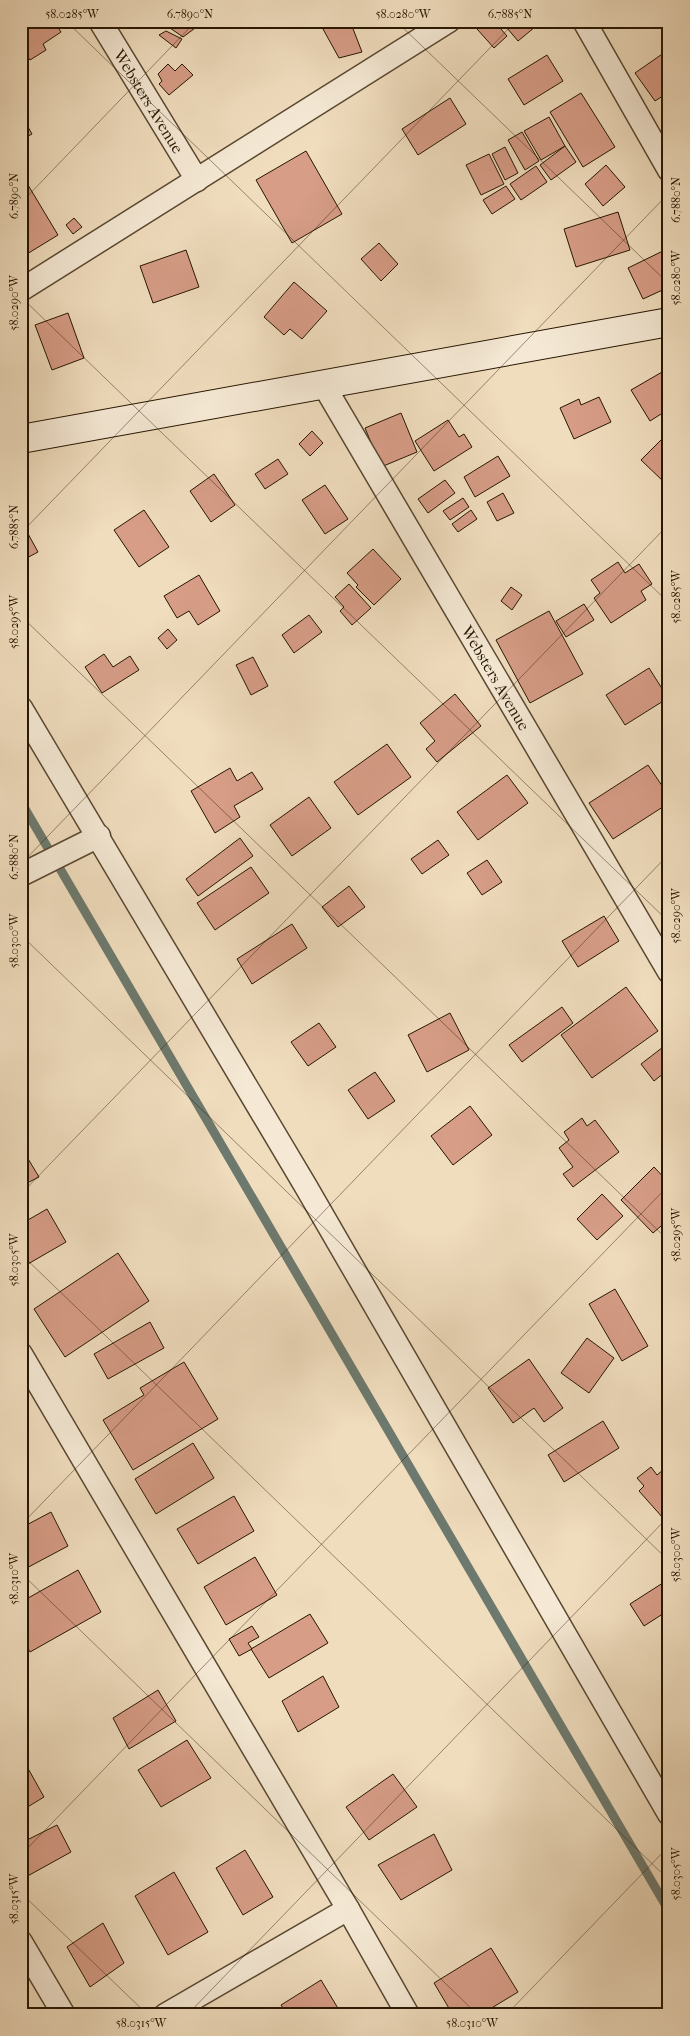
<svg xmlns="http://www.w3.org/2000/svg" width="690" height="2036" viewBox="0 0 690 2036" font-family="'IM FELL French Canon',serif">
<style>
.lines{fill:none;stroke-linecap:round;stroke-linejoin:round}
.stream{stroke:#6d796e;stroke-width:9}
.building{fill:#d79d87;stroke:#271601}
.street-casing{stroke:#594830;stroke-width:25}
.secondary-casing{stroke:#271601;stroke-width:30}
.street{stroke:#f5e9d5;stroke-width:22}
.secondary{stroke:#f5e9d5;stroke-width:28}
.ticks{fill:none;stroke:#271601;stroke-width:1;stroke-opacity:0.45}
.labels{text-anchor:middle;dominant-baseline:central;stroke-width:4;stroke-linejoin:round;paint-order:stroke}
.street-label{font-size:16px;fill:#271601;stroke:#f5e9d5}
.neatline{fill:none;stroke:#271601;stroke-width:2}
.ticks-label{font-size:12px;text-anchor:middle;fill:#271601}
</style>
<rect width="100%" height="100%" fill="#f0ddbe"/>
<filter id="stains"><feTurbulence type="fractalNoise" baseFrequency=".004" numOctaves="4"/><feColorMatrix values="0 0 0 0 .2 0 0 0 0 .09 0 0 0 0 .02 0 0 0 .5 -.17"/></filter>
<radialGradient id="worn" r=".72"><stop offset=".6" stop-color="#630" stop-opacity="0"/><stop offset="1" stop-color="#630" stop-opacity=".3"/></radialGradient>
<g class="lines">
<path class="stream" d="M21 802 669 1911"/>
</g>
<path class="building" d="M21 21H54L61 32 43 44 46 50 30 60 25 53 21 56Z
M160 21H200L202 23 183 37Z
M342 21H350L362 52 339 58 323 29Z
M485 21H494L507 36 494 48 477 29Z
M501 21H530L535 27 518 41Z
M166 31 182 39 176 48 159 35Z
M668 50 669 92 655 101 635 73Z
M547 55 563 81 524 105 508 79Z
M168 64 175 71 182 64 193 75 169 95 159 84 162 81 158 74Z
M581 93 615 147 583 167 550 112Z
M450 98 466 124 418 155 402 129Z
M21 115 32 134 21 140Z
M549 117 565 146 541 160 524 131Z
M522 132 539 161 525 170 508 140Z
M565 146 576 162 551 180 540 165Z
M505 147 518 173 505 180 492 154Z
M306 151 342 214 292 243 256 180Z
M489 154 504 184 481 195 466 165Z
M606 165 625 187 603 206 585 184Z
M536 166 547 182 521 200 510 184Z
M28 185 58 235 22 257 21 189Z
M506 186 515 199 492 214 483 200Z
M618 212 630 250 576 267 564 229Z
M74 218 82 227 73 234 66 225Z
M379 243 398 264 381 281 361 259Z
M669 248V287L643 299 628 268Z
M186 250 199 287 153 303 140 266Z
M294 282 327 311 302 339 290 329 284 335 264 317Z
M68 313 84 358 52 370 35 325Z
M669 368V409L650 421 631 390Z
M599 397 611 422 574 439 560 408 579 399 581 405Z
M401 413 417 452 381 467 365 428Z
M448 420 459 437 464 434 472 447 434 471 415 441Z
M312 431 323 443 310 456 299 444Z
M662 439 669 445V480L665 483 641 460Z
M498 456 510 476 475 497 464 477Z
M278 459 288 474 265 489 255 474Z
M214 474 235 505 211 522 190 491Z
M445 480 455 493 428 513 418 499Z
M325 485 348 519 325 534 302 500Z
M503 493 514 513 497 521 487 502Z
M463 498 469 507 450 520 443 511Z
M144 510 169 547 139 567 114 530Z
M471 510 477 519 458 532 452 524Z
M21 521 38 552 21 561Z
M373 549 401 579 374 605 356 587 358 585 347 573Z
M618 562 625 573 639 564 652 584 641 591 646 600 611 623 594 598 600 593 591 580Z
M199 575 220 611 198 625 189 611 177 618 164 596Z
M349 584 371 608 352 625 340 611 344 607 335 597Z
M511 587 522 595 512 610 501 601Z
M584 604 594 620 566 637 556 621Z
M549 611 583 674 530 703 496 640Z
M309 615 322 632 294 653 282 635Z
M168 629 177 640 167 649 158 638Z
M104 654 113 667 130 656 139 670 102 693 85 667Z
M253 657 268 686 251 695 236 665Z
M649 668 668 698 625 725 606 695Z
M455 694 481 726 437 762 426 749 435 741 420 723Z
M387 744 411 777 358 815 334 782Z
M648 765 669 796V803L613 839 589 803Z
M230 768 237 781 252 772 263 789 234 806 240 817 215 833 191 791Z
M507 775 528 803 478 840 457 812Z
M309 797 331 828 292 856 270 825Z
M240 838 253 856 198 896 186 879Z
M438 840 449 855 422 874 411 859Z
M487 860 502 882 482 895 467 873Z
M251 867 269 893 215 930 197 903Z
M349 886 365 907 338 927 322 907Z
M604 916 619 941 578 967 562 941Z
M292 924 307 948 252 984 237 959Z
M626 987 658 1031 592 1078 561 1035Z
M562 1007 573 1023 522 1062 509 1045Z
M450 1013 469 1050 427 1072 408 1035Z
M319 1023 336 1047 308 1066 291 1042Z
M667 1044 669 1046V1069L654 1081 641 1064Z
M375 1072 395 1101 368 1119 348 1090Z
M470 1106 492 1135 453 1165 431 1136Z
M582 1118 587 1126 595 1120 619 1152 573 1187 563 1174 573 1167 559 1148 569 1140 564 1132Z
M21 1147 39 1177 21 1186Z
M654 1167 669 1183V1219L653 1233 621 1200Z
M602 1194 623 1216 597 1240 577 1219Z
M47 1209 66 1242 21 1268V1224Z
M118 1253 149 1301 65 1357 34 1309Z
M615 1289 648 1346 622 1361 589 1304Z
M150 1322 164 1348 108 1379 94 1354Z
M587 1338 614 1358 589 1393 561 1373Z
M529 1359 563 1408 544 1422 534 1408 513 1423 488 1388Z
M184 1362 218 1419 133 1470 103 1420 144 1395 140 1388Z
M603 1421 619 1448 564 1482 548 1455Z
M193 1443 214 1478 156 1514 135 1479Z
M669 1465V1513L663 1518 639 1491 644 1486 637 1478 651 1467 657 1475Z
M234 1496 254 1531 198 1564 177 1529Z
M51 1512 68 1546 21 1571V1528Z
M255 1557 277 1595 226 1625 204 1587Z
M78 1570 101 1612 30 1652 21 1636V1602Z
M669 1579V1610L644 1626 630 1604Z
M310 1614 328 1643 269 1678 251 1649Z
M252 1626 259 1637 248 1643 252 1649 239 1656 229 1639Z
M323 1676 339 1707 298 1732 282 1701Z
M158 1690 176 1721 129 1749 113 1718Z
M187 1740 211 1778 161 1807 138 1770Z
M25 1763 44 1797 21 1811V1765Z
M393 1774 417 1807 369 1840 346 1807Z
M57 1825 71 1852 24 1878 21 1874V1843Z
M434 1834 452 1870 401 1900 378 1865Z
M245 1850 273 1897 243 1915 216 1868Z
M174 1872 208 1932 168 1955 135 1896Z
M103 1923 124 1963 90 1987 67 1947Z
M491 1948 518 1992 480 2015H453L434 1983Z
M321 1980 342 2015H287L281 2005Z
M526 2007 531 2015H514Z"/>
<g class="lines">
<defs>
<g id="street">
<path id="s1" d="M100 21 197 180"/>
<path d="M584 21 669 170"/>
<path d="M21 290 449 21"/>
<path id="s2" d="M323 384 669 972"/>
<path d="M21 708 305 1185 669 1814"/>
<path d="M21 875 99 836"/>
<path d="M21 1354 348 1909 408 2015"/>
<path d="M21 1942 64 2015"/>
<path d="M165 2015 348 1909"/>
</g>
<path id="secondary" d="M21 439 669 322"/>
</defs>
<use href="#street" class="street-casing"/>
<use href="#secondary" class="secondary-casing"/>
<use href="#street" class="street"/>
<use href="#secondary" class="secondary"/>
</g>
<path class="ticks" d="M66 21 669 603M396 21 669 284M21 203 196 21M21 297 669 922M21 533 516 21M21 616 669 1241M21 864 669 193M21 935 669 1561M21 1194 669 524M21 1254 669 1880M21 1525 669 854M21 1573 478 2015M21 1855 669 1185M21 1893 148 2015M187 2015 669 1516M506 2015 669 1846"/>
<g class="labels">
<g class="street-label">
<text stroke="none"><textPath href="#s1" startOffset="94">Websters Avenue</textPath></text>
<text stroke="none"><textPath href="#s2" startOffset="341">Websters Avenue</textPath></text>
</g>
</g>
<rect width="690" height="2036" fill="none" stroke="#f0ddbe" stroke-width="55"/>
<rect x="28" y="28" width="634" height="1980" class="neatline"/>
<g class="ticks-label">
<text x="72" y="18">58.0285°W</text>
<text x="190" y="18">6.7890°N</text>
<text x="403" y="18">58.0280°W</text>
<text x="510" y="18">6.7885°N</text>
<text transform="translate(14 196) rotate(-90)" y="4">6.7890°N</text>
<text transform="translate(676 200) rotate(-90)" y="4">6.7880°N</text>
<text transform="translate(676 278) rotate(-90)" y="4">58.0280°W</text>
<text transform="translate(14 303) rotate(-90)" y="4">58.0290°W</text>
<text transform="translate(14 527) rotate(-90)" y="4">6.7885°N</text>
<text transform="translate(676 597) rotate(-90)" y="4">58.0285°W</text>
<text transform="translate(14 622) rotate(-90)" y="4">58.0295°W</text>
<text transform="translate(14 857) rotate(-90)" y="4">6.7880°N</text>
<text transform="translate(676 916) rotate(-90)" y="4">58.0290°W</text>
<text transform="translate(14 941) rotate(-90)" y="4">58.0300°W</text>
<text transform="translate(676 1235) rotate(-90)" y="4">58.0295°W</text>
<text transform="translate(14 1260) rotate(-90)" y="4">58.0305°W</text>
<text transform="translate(676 1555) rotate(-90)" y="4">58.0300°W</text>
<text transform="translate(14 1579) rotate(-90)" y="4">58.0310°W</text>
<text transform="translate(676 1874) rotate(-90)" y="4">58.0305°W</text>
<text transform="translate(14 1899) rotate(-90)" y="4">58.0315°W</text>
<text x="141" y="2027">58.0315°W</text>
<text x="472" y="2027">58.0310°W</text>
</g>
<rect width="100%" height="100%" filter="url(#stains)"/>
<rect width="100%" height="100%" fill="url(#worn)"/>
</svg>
